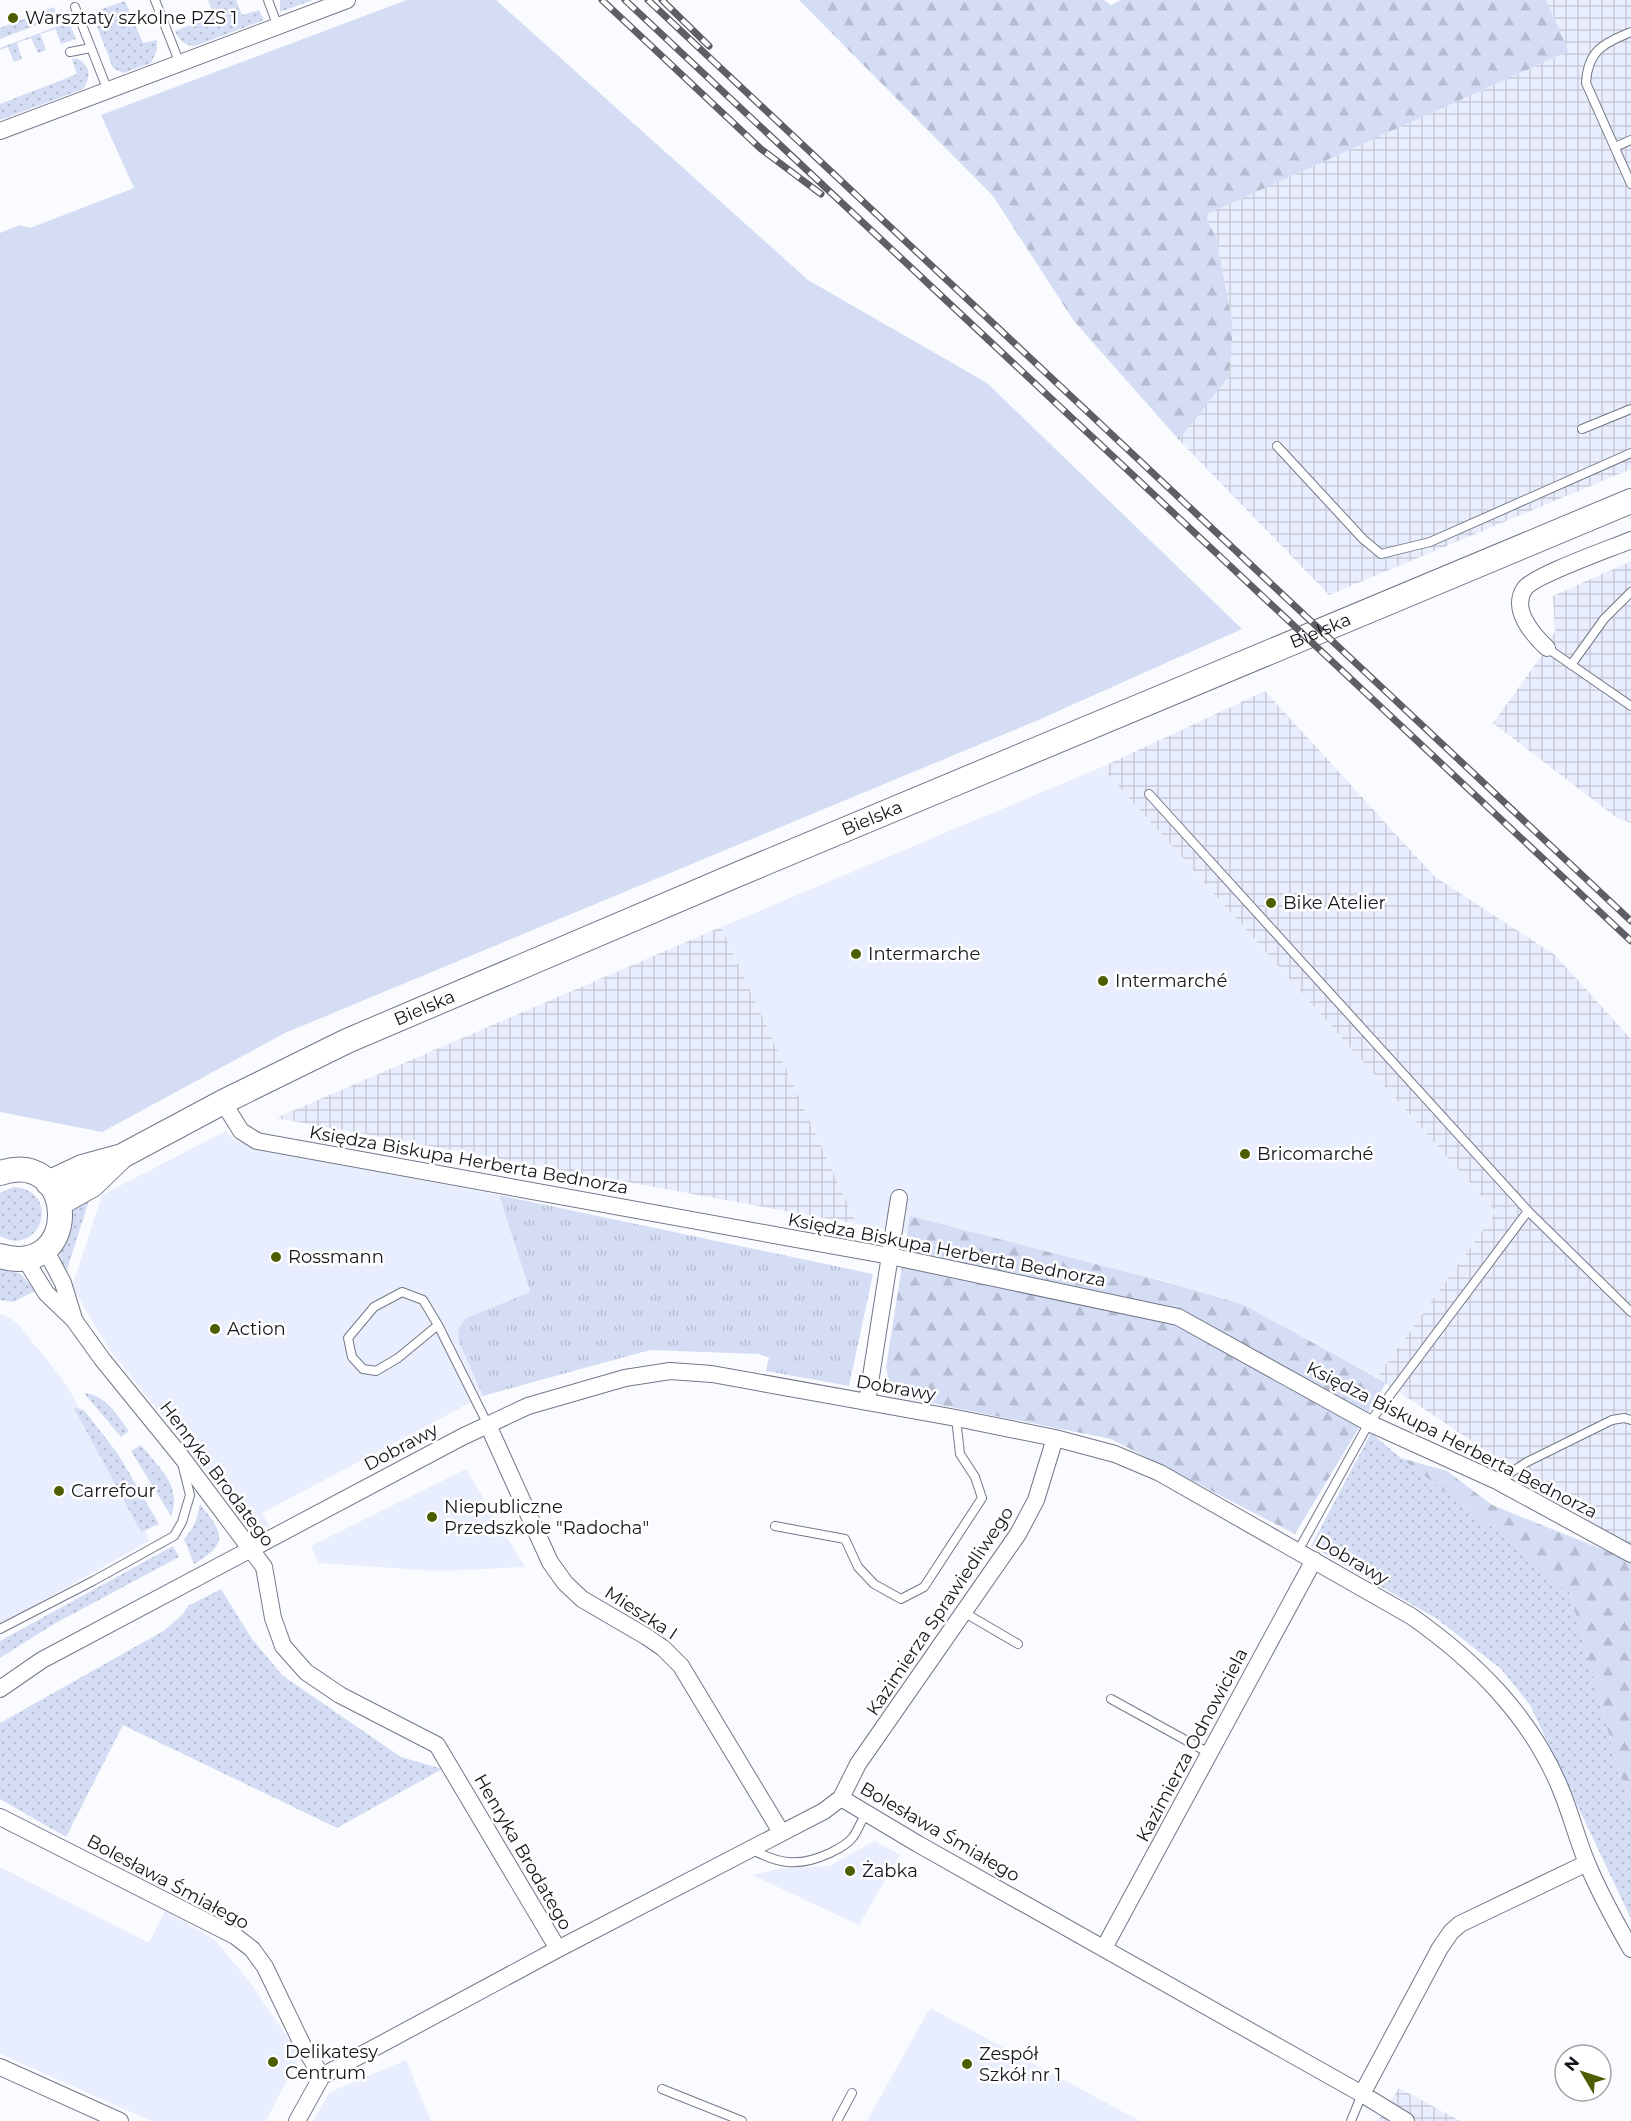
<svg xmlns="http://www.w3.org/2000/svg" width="1631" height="2121" viewBox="0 0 1631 2121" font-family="Montserrat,sans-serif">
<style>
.built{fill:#e9eefe}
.industrial{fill:url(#industrial-grid)}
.grass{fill:url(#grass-dots)}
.forest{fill:url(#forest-firs)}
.park{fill:url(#park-tufts)}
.garden{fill:#d5ddf5}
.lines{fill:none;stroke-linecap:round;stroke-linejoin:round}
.service-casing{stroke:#737889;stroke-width:10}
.minor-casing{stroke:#737889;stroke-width:18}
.secondary-casing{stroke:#737889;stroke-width:26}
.service{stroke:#fff;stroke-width:8}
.minor{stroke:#fff;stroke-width:16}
.secondary{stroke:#fff;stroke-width:24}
.rail-casing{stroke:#5d5f64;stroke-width:7}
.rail{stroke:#fff;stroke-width:4.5;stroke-dasharray:14;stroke-linecap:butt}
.poi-dot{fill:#4d5e01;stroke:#fff;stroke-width:2}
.labels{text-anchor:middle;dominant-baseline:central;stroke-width:5;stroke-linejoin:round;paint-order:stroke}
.poi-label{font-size:18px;fill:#14161c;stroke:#fff;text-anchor:start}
.street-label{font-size:18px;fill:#14161c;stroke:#fff}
</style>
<defs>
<pattern id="industrial-grid" width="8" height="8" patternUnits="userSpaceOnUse" patternTransform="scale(1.5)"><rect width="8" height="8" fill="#e9eefe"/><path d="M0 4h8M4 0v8" fill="none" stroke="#c7cbd9"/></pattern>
<pattern id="grass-dots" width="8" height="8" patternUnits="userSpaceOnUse" patternTransform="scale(1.5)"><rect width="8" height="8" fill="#d5ddf5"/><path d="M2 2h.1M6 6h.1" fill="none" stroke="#b6bdd1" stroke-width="1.8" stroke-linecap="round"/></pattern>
<pattern id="forest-firs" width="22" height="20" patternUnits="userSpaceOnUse" patternTransform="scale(1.5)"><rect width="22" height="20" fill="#d5ddf5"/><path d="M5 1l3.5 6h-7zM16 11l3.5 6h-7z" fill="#b6bdd1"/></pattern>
<pattern id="park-tufts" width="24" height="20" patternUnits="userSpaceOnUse" patternTransform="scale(1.5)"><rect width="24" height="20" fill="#d5ddf5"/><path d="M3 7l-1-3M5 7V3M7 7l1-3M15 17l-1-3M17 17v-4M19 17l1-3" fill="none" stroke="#b6bdd1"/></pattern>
</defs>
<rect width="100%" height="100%" fill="#f9fbfe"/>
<path class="built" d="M1102 767 1496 1212 1377 1377 1239 1308 1161 1280 857 1224 721 927Z
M226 1131 233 1139 244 1144 268 1151 499 1195 530 1293 466 1318 459 1342 483 1396 262 1513 270 1527 259 1528 247 1522 109 1349 72 1287 102 1195Z
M0 1314 7 1316 18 1324 66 1384 142 1523 149 1541 0 1625Z
M466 1469 525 1567 439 1571 318 1563 311 1546Z
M875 1841 900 1855 859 1925 752 1875 784 1868 829 1866Z
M0 1867 149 1943 165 1911 214 1939 248 1980 300 2055 266 2121H151L0 2054Z
M930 2008 1140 2121H867Z
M406 2060 431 2121H313L330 2092Z"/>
<path class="industrial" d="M1546 0H1631V469L1329 595 1179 440 1229 375 1233 329 1217 240 1204 215 1569 51Z
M1631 561V823L1617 818 1493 723 1547 648 1555 631 1553 596Z
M1265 691 1435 877 1555 955 1631 1039V1549L1377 1377 1496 1212 1102 767Z
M721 927 857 1224 276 1118Z
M1399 2088 1460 2121H1378Z"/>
<path class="grass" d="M208 0H236L242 15 259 10 264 20 198 45C187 48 179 41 175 31L214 16Z
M280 0H313L280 12Z
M125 1 143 43 157 40V50L151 63 123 73 113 68 94 19 99 10Z
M54 7 57 17 0 39V28Z
M69 22 76 39 61 44 56 29 40 34 46 50 38 53 31 38 17 43 22 59 14 62 8 47 0 50V48Z
M76 58C90 64 92 77 83 89L0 120V104L77 74 72 59Z
M13 1187C63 1190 41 1259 0 1236V1193Z
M91 1194 66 1273 60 1262V1246L71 1215 75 1208Z
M0 1265 21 1274 35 1291 13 1302 0 1300Z
M84 1393C106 1395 117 1415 129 1431L121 1437Z
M74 1408 84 1410 118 1454 159 1524 141 1532Z
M1371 1433 1401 1458 1496 1530 1570 1593 1619 1771 1631 1803V1919L1530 1705 1501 1669 1437 1619 1311 1546Z
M141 1445C158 1467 183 1486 171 1516L131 1451Z
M200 1504C223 1533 230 1543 194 1564L184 1539C194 1528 197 1519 200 1504Z
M173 1546 179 1557 54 1624 0 1658V1641Z
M221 1589 252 1639 283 1676 401 1757 442 1769 337 1828 123 1725 66 1837 0 1799V1723L165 1630 183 1614 188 1606Z"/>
<path class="forest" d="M799 0H1104L1111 5 1121 0H1546L1569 51 1205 215 1217 240 1233 329 1229 376 1179 440 1074 321 993 196Z
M910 1216 1165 1282 1244 1305 1386 1383 1295 1534 1111 1439 891 1395 886 1367Z
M1401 1458 1447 1471 1492 1505 1614 1554 1631 1558V1803L1619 1771 1570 1593 1496 1530Z"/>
<path class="park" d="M499 1195 873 1274 849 1386 766 1371 769 1357 758 1354 650 1350 483 1396 459 1342 458 1329 466 1318 530 1292Z"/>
<path class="garden" d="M407 0H496L808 280 987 383 1242 629 1036 721 285 1033 102 1132 0 1112V233L20 225 30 228 134 188 101 115Z"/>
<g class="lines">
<defs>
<path id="service" d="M155 0 180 64
M268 0 278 27
M75 7 108 91
M1631 32C1603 44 1588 50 1586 83L1631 184
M70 52 91 48
M1615 147 1631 140
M1582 429 1631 409
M1277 446 1363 539 1381 554 1430 542 1631 453
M1547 648 1631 706
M1571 665 1604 619 1631 592
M1149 794 1528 1211 1631 1312
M438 1325 398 1358 376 1371 363 1369 352 1357 348 1338 374 1307 402 1292 423 1300 438 1325 488 1425
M1498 1481 1527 1462 1612 1420 1624 1418 1631 1420
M775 1526 845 1539 858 1567 874 1584 901 1599 924 1587 982 1498 975 1477 960 1454 956 1418
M1298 1551 1369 1423 1528 1211
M965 1613 1018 1644
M0 1629 93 1581 174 1536 182 1522 190 1495 183 1467
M1111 1699 1209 1753
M751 1849C780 1865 800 1867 830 1853 838 1849 847 1845 853 1837 858 1830 862 1820 866 1812
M662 2089 742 2121
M837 2121 852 2093
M1351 2121 1362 2094"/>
<path id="minor" d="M0 131 347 0
M1547 648C1533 635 1510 609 1525 588 1535 575 1612 548 1631 540
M223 1102 241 1131 257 1141 890 1256 1178 1317 1369 1423 1497 1481 1631 1554
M45 1249 63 1283 74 1319
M25 1259 46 1293 74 1320 102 1359 180 1455 264 1567 273 1618 283 1646 306 1672 340 1695 437 1745 558 1949
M867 1402 899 1198
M488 1425 550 1562 565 1583 582 1599 647 1637 663 1648 681 1666 781 1832
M0 1689 42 1660 462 1437 528 1406 625 1378 670 1371 712 1374 956 1418 1055 1438 1115 1454 1160 1473 1411 1616C1475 1661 1531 1716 1561 1790 1571 1814 1577 1839 1587 1863 1599 1892 1615 1921 1631 1949
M841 1798 918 1844 1362 2094 1406 2121
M0 1817 235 1936 252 1949 265 1967 303 2046 322 2076
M1104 1948 1314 1560
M0 2067 120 2121
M1362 2094 1440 1948 1451 1932 1460 1924 1587 1863
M297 2121 322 2076 558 1949 824 1811 841 1798 858 1764 1018 1534 1036 1500 1055 1438"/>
<g id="secondary">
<path d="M0 1173C78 1147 82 1280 0 1256"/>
<path id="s1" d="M48 1183 82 1167 122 1156 223 1102 347 1041 741 873 1631 501"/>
<path d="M60 1203 92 1185 120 1158"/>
</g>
</defs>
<use href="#service" class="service-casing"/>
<use href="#minor" class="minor-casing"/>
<use href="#secondary" class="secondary-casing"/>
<use href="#service" class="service"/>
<use href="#minor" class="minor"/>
<use href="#secondary" class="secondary"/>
<defs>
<path id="rail" d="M602 0 761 149 821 194
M625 0 1631 941
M648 0 1631 921
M662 0 709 46"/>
</defs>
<use href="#rail" class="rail-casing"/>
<use href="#rail" class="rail"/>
</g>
<g class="poi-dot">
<circle cx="13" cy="18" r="6"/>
<circle cx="1271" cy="903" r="6"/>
<circle cx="856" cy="954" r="6"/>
<circle cx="1103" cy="981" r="6"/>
<circle cx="1245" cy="1154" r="6"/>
<circle cx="276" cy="1257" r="6"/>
<circle cx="215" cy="1329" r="6"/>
<circle cx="59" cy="1491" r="6"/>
<circle cx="432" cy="1517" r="6"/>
<circle cx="850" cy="1871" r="6"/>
<circle cx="273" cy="2062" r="6"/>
<circle cx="967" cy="2064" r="6"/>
</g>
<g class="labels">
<g class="poi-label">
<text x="25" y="18">Warsztaty szkolne PZS 1</text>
<text x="1283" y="903">Bike Atelier</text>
<text x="868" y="954">Intermarche</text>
<text x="1115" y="981">Intermarché</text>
<text x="1257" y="1154">Bricomarché</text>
<text x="288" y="1257">Rossmann</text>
<text x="227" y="1329">Action</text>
<text x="71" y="1491">Carrefour</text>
<text x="444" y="1507">Niepubliczne<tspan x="444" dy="21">Przedszkole "Radocha"</tspan></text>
<text x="862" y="1871">Żabka</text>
<text x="285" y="2052">Delikatesy<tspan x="285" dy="21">Centrum</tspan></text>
<text x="979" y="2054">Zespół<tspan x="979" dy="21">Szkół nr 1</tspan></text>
</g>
<g class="street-label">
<text stroke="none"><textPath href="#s1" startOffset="1388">Bielska</textPath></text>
<text stroke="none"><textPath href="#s1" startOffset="902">Bielska</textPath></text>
<text stroke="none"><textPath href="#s1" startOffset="416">Bielska</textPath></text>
<text transform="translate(469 1160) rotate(10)">Księdza Biskupa Herberta Bednorza</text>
<text transform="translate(947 1250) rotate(11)">Księdza Biskupa Herberta Bednorza</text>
<text transform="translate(896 1388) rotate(10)">Dobrawy</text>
<text transform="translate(1452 1440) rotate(27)">Księdza Biskupa Herberta Bednorza</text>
<text transform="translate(401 1447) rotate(-28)">Dobrawy</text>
<text transform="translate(217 1474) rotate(53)">Henryka Brodatego</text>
<text transform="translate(1352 1560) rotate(30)">Dobrawy</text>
<text transform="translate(940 1611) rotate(-56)">Kazimierza Sprawiedliwego</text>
<text transform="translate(641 1613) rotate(33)">Mieszka I</text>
<text transform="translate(1192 1745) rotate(-62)">Kazimierza Odnowiciela</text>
<text transform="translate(940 1832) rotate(30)">Bolesława Śmiałego</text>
<text transform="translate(523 1852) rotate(60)">Henryka Brodatego</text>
<text transform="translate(168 1882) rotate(28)">Bolesława Śmiałego</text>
</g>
</g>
<g transform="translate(1583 2073) rotate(309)"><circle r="28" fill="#ffffff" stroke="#a1a2a4" stroke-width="1.5"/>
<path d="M0-4.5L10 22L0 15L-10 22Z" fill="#4d5e01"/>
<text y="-9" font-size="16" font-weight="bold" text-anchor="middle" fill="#14161c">N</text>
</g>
</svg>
